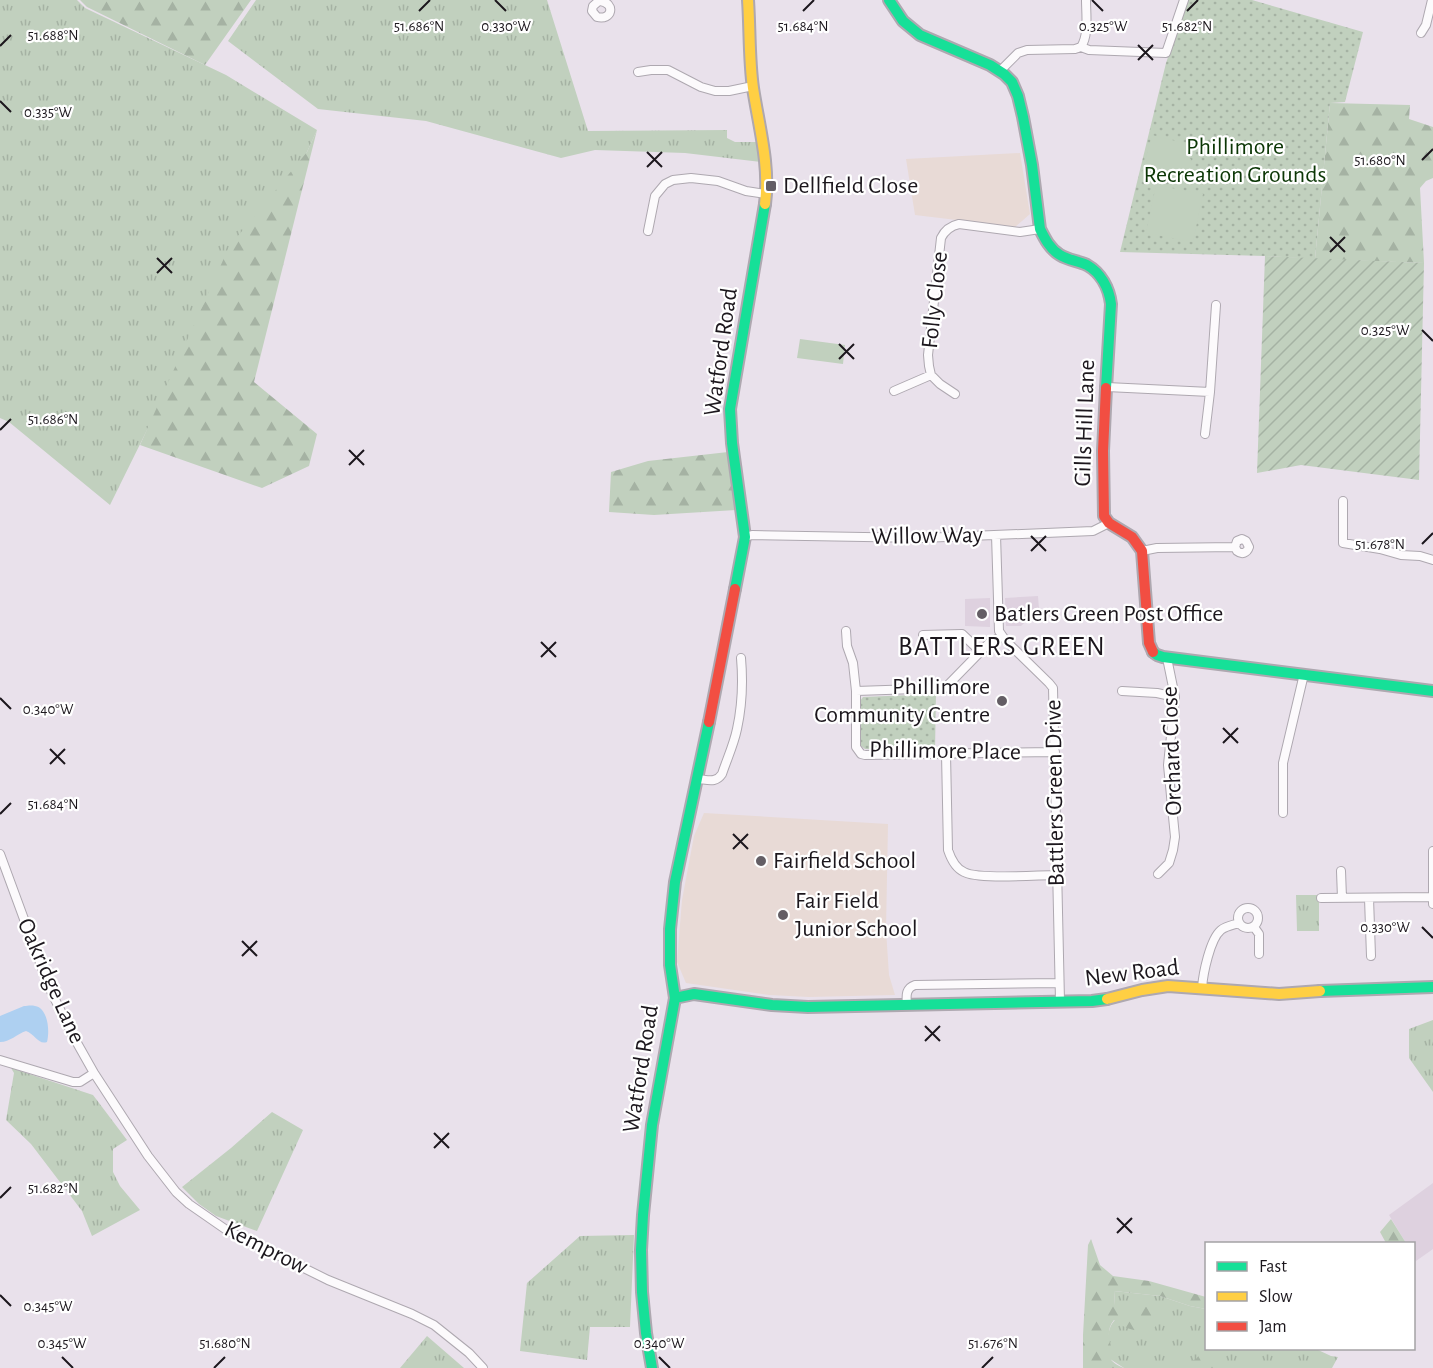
<svg xmlns="http://www.w3.org/2000/svg" width="1433" height="1368" viewBox="0 0 1433 1368" font-family="'Alegreya Sans',sans-serif">
<style>
.commercial{fill:#ded1df}
.education{fill:#e8dad6}
.grass{fill:url(#grass-tufts)}
.forest{fill:url(#forest-firs)}
.park{fill:url(#park-dots)}
.garden{fill:url(#garden-furrows)}
.pitch{fill:#c1d0be}
.water{fill:#aed0f1}
.lines{fill:none;stroke-linecap:round;stroke-linejoin:round}
.street-casing{stroke:#aea8b0;stroke-width:10}
.fast-casing{stroke:#aea8b0;stroke-width:14}
.slow-casing{stroke:#aea8b0;stroke-width:14}
.jam-casing{stroke:#aea8b0;stroke-width:14}
.street{stroke:#fcfafc;stroke-width:8}
.fast{stroke:#16e098;stroke-width:10}
.slow{stroke:#ffcf43;stroke-width:10}
.jam{stroke:#f24e42;stroke-width:10}
.ticks{fill:none;stroke:#1c171d;stroke-width:2}
.poi-dot{fill:#645e65;stroke:#fff;stroke-width:2}
.labels{text-anchor:middle;dominant-baseline:central;stroke-width:4.5;stroke-linejoin:round;paint-order:stroke}
.park-label{font-size:24px;fill:#0b3605;stroke:#fff}
.poi-label{font-size:24px;fill:#1c171d;stroke:#fff;text-anchor:start}
.street-label{font-size:24px;fill:#1c171d;stroke:#fff}
.quarter-label{font-size:27px;letter-spacing:1.5px;fill:#1c171d;stroke:#fff}
.ticks-label{font-size:15px;text-anchor:middle;fill:#1c171d;stroke:#fff;stroke-width:4.5;stroke-linejoin:round;paint-order:stroke}
</style>
<defs>
<pattern id="grass-tufts" width="24" height="20" patternUnits="userSpaceOnUse" patternTransform="scale(1.5)"><rect width="24" height="20" fill="#c1d0be"/><path d="M3 7l-1-3M5 7V3M7 7l1-3M15 17l-1-3M17 17v-4M19 17l1-3" fill="none" stroke="#a5b2a3"/></pattern>
<pattern id="forest-firs" width="22" height="20" patternUnits="userSpaceOnUse" patternTransform="scale(1.5)"><rect width="22" height="20" fill="#c1d0be"/><path d="M5 1l3.5 6h-7zM16 11l3.5 6h-7z" fill="#a5b2a3"/></pattern>
<pattern id="park-dots" width="8" height="8" patternUnits="userSpaceOnUse" patternTransform="scale(1.5)"><rect width="8" height="8" fill="#c1d0be"/><path d="M2 2h.1M6 6h.1" fill="none" stroke="#a5b2a3" stroke-width="1.8" stroke-linecap="round"/></pattern>
<pattern id="garden-furrows" width="10" height="10" patternUnits="userSpaceOnUse" patternTransform="scale(1.5)"><rect width="10" height="10" fill="#c1d0be"/><path d="M-1 1l2-2M0 10L10 0M9 11l2-2" fill="none" stroke="#a5b2a3"/></pattern>
</defs>
<rect width="100%" height="100%" fill="#e9e1eb"/>
<path class="commercial" d="M1038 596 1039 609 1021 626H1006L1005 598Z
M990 598V627L965 626V599Z
M1433 1183V1249L1416 1261 1414 1257V1244L1406 1243 1389 1215Z"/>
<path class="education" d="M1020 153 1030 214 1015 227 915 215 906 159Z
M704 813 888 824 886 930 889 975 895 995 809 997 769 995 686 983 677 962 682 900 694 836Z"/>
<path class="grass" d="M0 0H77L85 8 226 75 317 130 307 152 149 426 110 505 9 422 0 418Z
M256 0H547L588 131 727 130V138L735 142H759L761 162 685 153 595 150 561 158 426 121 318 109 228 41Z
M1296 895H1319V931H1297Z
M1433 1020V1092L1409 1058V1029Z
M11 1068 93 1095 127 1140 113 1149V1172L120 1186 140 1210 92 1236 82 1211 31 1144 6 1120 14 1073Z
M272 1112 303 1130 257 1231 216 1216 199 1204 182 1187 231 1148Z
M634 1235 630 1327H590L587 1360 520 1351 527 1283 580 1236Z
M1114 1291 1160 1296 1190 1306 1206 1309V1348L1316 1349 1331 1356 1338 1357 1332 1368H1124L1110 1359C1108 1345 1105 1329 1116 1319Z
M427 1336 464 1368H400Z"/>
<path class="forest" d="M80 0H251L205 65 87 7Z
M1330 103 1410 105 1409 119 1433 127V178L1426 181 1420 188 1424 263 1315 259Z
M317 130 254 382 317 434 309 466 262 488 140 445 229 247 307 152Z
M728 452 736 510 654 515 609 512 611 472 648 461Z
M1391 1219 1406 1243H1386L1380 1232Z
M1091 1239 1100 1265 1113 1276 1149 1281 1206 1297V1309L1190 1306 1160 1296 1114 1291 1115 1305 1122 1303 1139 1308 1152 1306C1162 1313 1161 1329 1146 1331 1135 1332 1121 1327 1114 1320 1106 1330 1109 1339 1112 1350 1106 1360 1115 1364 1124 1368H1083V1335L1088 1245Z
M1206 1325V1348L1218 1349 1210 1351 1215 1354 1218 1363V1368H1183L1189 1362 1196 1359 1205 1348C1203 1341 1202 1331 1206 1325Z"/>
<path class="park" d="M1188 0H1252L1363 32 1345 102 1330 103 1315 259 1265 256 1120 252 1166 63Z
M936 694 935 751 865 749 860 745V701L863 697Z"/>
<path class="garden" d="M1265 256 1424 263 1419 480 1301 465 1257 473Z"/>
<path class="pitch" d="M1152 135 1192 145 1189 158 1191 159 1185 183 1142 172Z
M1156 185 1203 194 1193 242 1146 233Z
M800 339 845 345 843 364 797 358Z"/>
<path class="water" d="M24 1006C27 1006 31 1005 35 1006 48 1008 50 1031 47 1042 38 1045 35 1034 26 1031 17 1034 10 1042 0 1042V1016Z"/>
<g class="lines">
<defs>
<path id="street" d="M600 1C616 3 612 21 597 17L592 11 593 6 600 0
M1421 33 1426 25 1432 0
M1081 47 1089 50 1166 53 1184 0
M1081 47C1089 35 1086 14 1086 0
M1000 71 1018 53 1027 50 1075 49 1081 47
M638 72 651 70H668L701 87 715 91H729L753 86
M648 231 655 196 665 184 673 180 691 178 718 181 746 191 766 194
M1107 387 1210 392
M894 391 931 375
M955 394 940 384 931 375 929 366 928 355 941 238C945 230 950 226 959 224L1020 232 1040 229
M1205 434 1210 392 1216 305
M1343 501V543L1380 549 1401 555 1420 556 1433 560
M996 535 999 631 1006 641 1049 683 1053 688 1060 1001
M745 537 752 535 922 538 1093 531 1109 523
M1142 551 1157 548 1235 547 1237 541 1242 539 1246 541 1249 547C1247 553 1242 555 1237 551L1235 547
M846 631 847 646 853 663 856 691
M923 635 962 634 981 652
M1002 636 989 643 945 688 856 691V747L861 754 865 755 1055 752
M1122 691 1157 693 1175 697
M946 754 948 850C951 859 955 868 964 872 978 880 1038 875 1057 875
M698 779C709 780 716 783 722 774 727 759 734 744 737 729 742 706 743 681 741 658
M1283 813V763L1304 674
M1433 851V904
M0 854 49 987 72 1034 94 1073 148 1156 176 1192 189 1204 225 1229 328 1280 412 1314 434 1325 469 1353 483 1368
M1341 871 1342 898
M1158 874 1169 863 1173 850 1175 837 1168 765 1175 697 1167 658
M1321 898 1432 897
M1369 898 1371 956
M1238 918a10 10 0 1 1 20 0a10 10 0 1 1-20 0Z
M1254 927 1259 934V954
M1202 988C1203 974 1210 939 1221 930 1226 926 1233 925 1239 923
M907 1004C906 995 906 988 915 985L1059 983
M0 1060 73 1082H80L94 1073"/>
<path id="fast" d="M889 0 903 21 920 35 990 65 1004 74 1012 82 1018 96 1023 117 1032 165 1040 229C1045 239 1050 249 1060 255 1068 260 1078 261 1087 265 1101 273 1109 288 1111 304L1106 388
M735 589 745 537 732 443 730 409 765 204
M1153 652 1157 655 1163 657 1433 691
M1320 991 1433 987
M675 998 694 994 772 1005 808 1007 1092 1001 1107 999
M652 1368 646 1333 642 1292 641 1250 643 1215 652 1125 675 998 670 965V929L675 882 709 722"/>
<path id="slow" d="M748 0C750 29 749 60 753 88 759 127 770 165 765 204
M1107 999 1142 990 1168 986 1279 994 1320 991"/>
<path id="jam" d="M1106 388 1103 451 1104 516 1109 523 1132 537 1142 551 1149 643 1153 652
M709 722 735 589"/>
</defs>
<use href="#street" class="street-casing"/>
<use href="#fast" class="fast-casing"/>
<use href="#slow" class="slow-casing"/>
<use href="#jam" class="jam-casing"/>
<use href="#street" class="street"/>
<use href="#fast" class="fast"/>
<use href="#slow" class="slow"/>
<use href="#jam" class="jam"/>
</g>
<path class="ticks" d="M495 0 506 11M1092 0 1103 11M419 11 430 0M803 11 814 0M1187 11 1198 0M1138 45 1153 60M0 46 11 35M1138 60 1153 45M0 101 11 112M647 152 662 167M1422 160 1433 149M647 167 662 152M1330 237 1345 252M1330 252 1345 237M157 258 172 273M157 273 172 258M1422 330 1433 341M839 344 854 359M839 359 854 344M0 430 11 419M349 450 364 465M349 465 364 450M1031 536 1046 551M1422 544 1433 533M1031 551 1046 536M541 642 556 657M541 657 556 642M0 698 11 709M1223 728 1238 743M1223 743 1238 728M50 749 65 764M50 764 65 749M0 814 11 803M733 834 748 849M733 849 748 834M1422 927 1433 938M242 941 257 956M242 956 257 941M925 1026 940 1041M925 1041 940 1026M434 1133 449 1148M434 1148 449 1133M0 1198 11 1187M1117 1218 1132 1233M1117 1233 1132 1218M0 1295 11 1306M62 1357 73 1368M659 1357 670 1368M214 1368 225 1357M982 1368 993 1357"/>
<g class="poi-dot">
<rect x="765" y="180" width="12" height="12" rx="3"/>
<circle cx="982" cy="614" r="6"/>
<circle cx="1002" cy="701" r="6"/>
<circle cx="761" cy="861" r="6"/>
<circle cx="783" cy="915" r="6"/>
</g>
<g class="labels">
<g class="park-label">
<text x="1235" y="147">Phillimore<tspan x="1235" dy="28">Recreation Grounds</tspan></text>
</g>
<g class="poi-label">
<text x="783" y="186">Dellfield Close</text>
<text x="994" y="614">Batlers Green Post Office</text>
<text x="990" y="687" text-anchor="end">Phillimore<tspan x="990" dy="28">Community Centre</tspan></text>
<text x="773" y="861">Fairfield School</text>
<text x="795" y="901">Fair Field<tspan x="795" dy="28">Junior School</tspan></text>
</g>
<g class="street-label">
<text transform="translate(935 300) rotate(-84)">Folly Close</text>
<text transform="translate(721 352) rotate(-82)">Watford Road</text>
<text transform="translate(1085 423) rotate(-88)">Gills Hill Lane</text>
<text transform="translate(927 536) rotate(-1)">Willow Way</text>
<text transform="translate(945 751) rotate(1)">Phillimore Place</text>
<text transform="translate(1172 751) rotate(-92)">Orchard Close</text>
<text transform="translate(1055 793) rotate(-91)">Battlers Green Drive</text>
<text transform="translate(1132 973) rotate(-7)">New Road</text>
<text transform="translate(51 981) rotate(66)">Oakridge Lane</text>
<text transform="translate(641 1069) rotate(-81)">Watford Road</text>
<text transform="translate(266 1248) rotate(27)">Kemprow</text>
</g>
<g class="quarter-label">
<text x="1002" y="646">BATTLERS GREEN</text>
</g>
</g>
<g class="ticks-label">
<text x="1103" y="31">0.325°W</text>
<text x="419" y="31">51.686°N</text>
<text x="506" y="31">0.330°W</text>
<text x="803" y="31">51.684°N</text>
<text x="1187" y="31">51.682°N</text>
<text x="53" y="40">51.688°N</text>
<text x="48" y="117">0.335°W</text>
<text x="1380" y="165">51.680°N</text>
<text x="1385" y="335">0.325°W</text>
<text x="53" y="424">51.686°N</text>
<text x="1380" y="549">51.678°N</text>
<text x="48" y="714">0.340°W</text>
<text x="53" y="809">51.684°N</text>
<text x="1385" y="932">0.330°W</text>
<text x="53" y="1193">51.682°N</text>
<text x="48" y="1311">0.345°W</text>
<text x="62" y="1348">0.345°W</text>
<text x="225" y="1348">51.680°N</text>
<text x="993" y="1348">51.676°N</text>
<text x="659" y="1348">0.340°W</text>
</g>
<rect x="1205" y="1242" width="210" height="108" fill="#ffffff" stroke="#a4a2a5" stroke-width="1.5"/>
<rect x="1217" y="1262" width="30" height="9" fill="#16e098" stroke="#a4a2a5" stroke-width="1.5"/>
<text x="1259" y="1272" font-size="18" fill="#1c171d">Fast</text>
<rect x="1217" y="1292" width="30" height="9" fill="#ffcf43" stroke="#a4a2a5" stroke-width="1.5"/>
<text x="1259" y="1302" font-size="18" fill="#1c171d">Slow</text>
<rect x="1217" y="1322" width="30" height="9" fill="#f24e42" stroke="#a4a2a5" stroke-width="1.5"/>
<text x="1259" y="1332" font-size="18" fill="#1c171d">Jam</text>
</svg>
